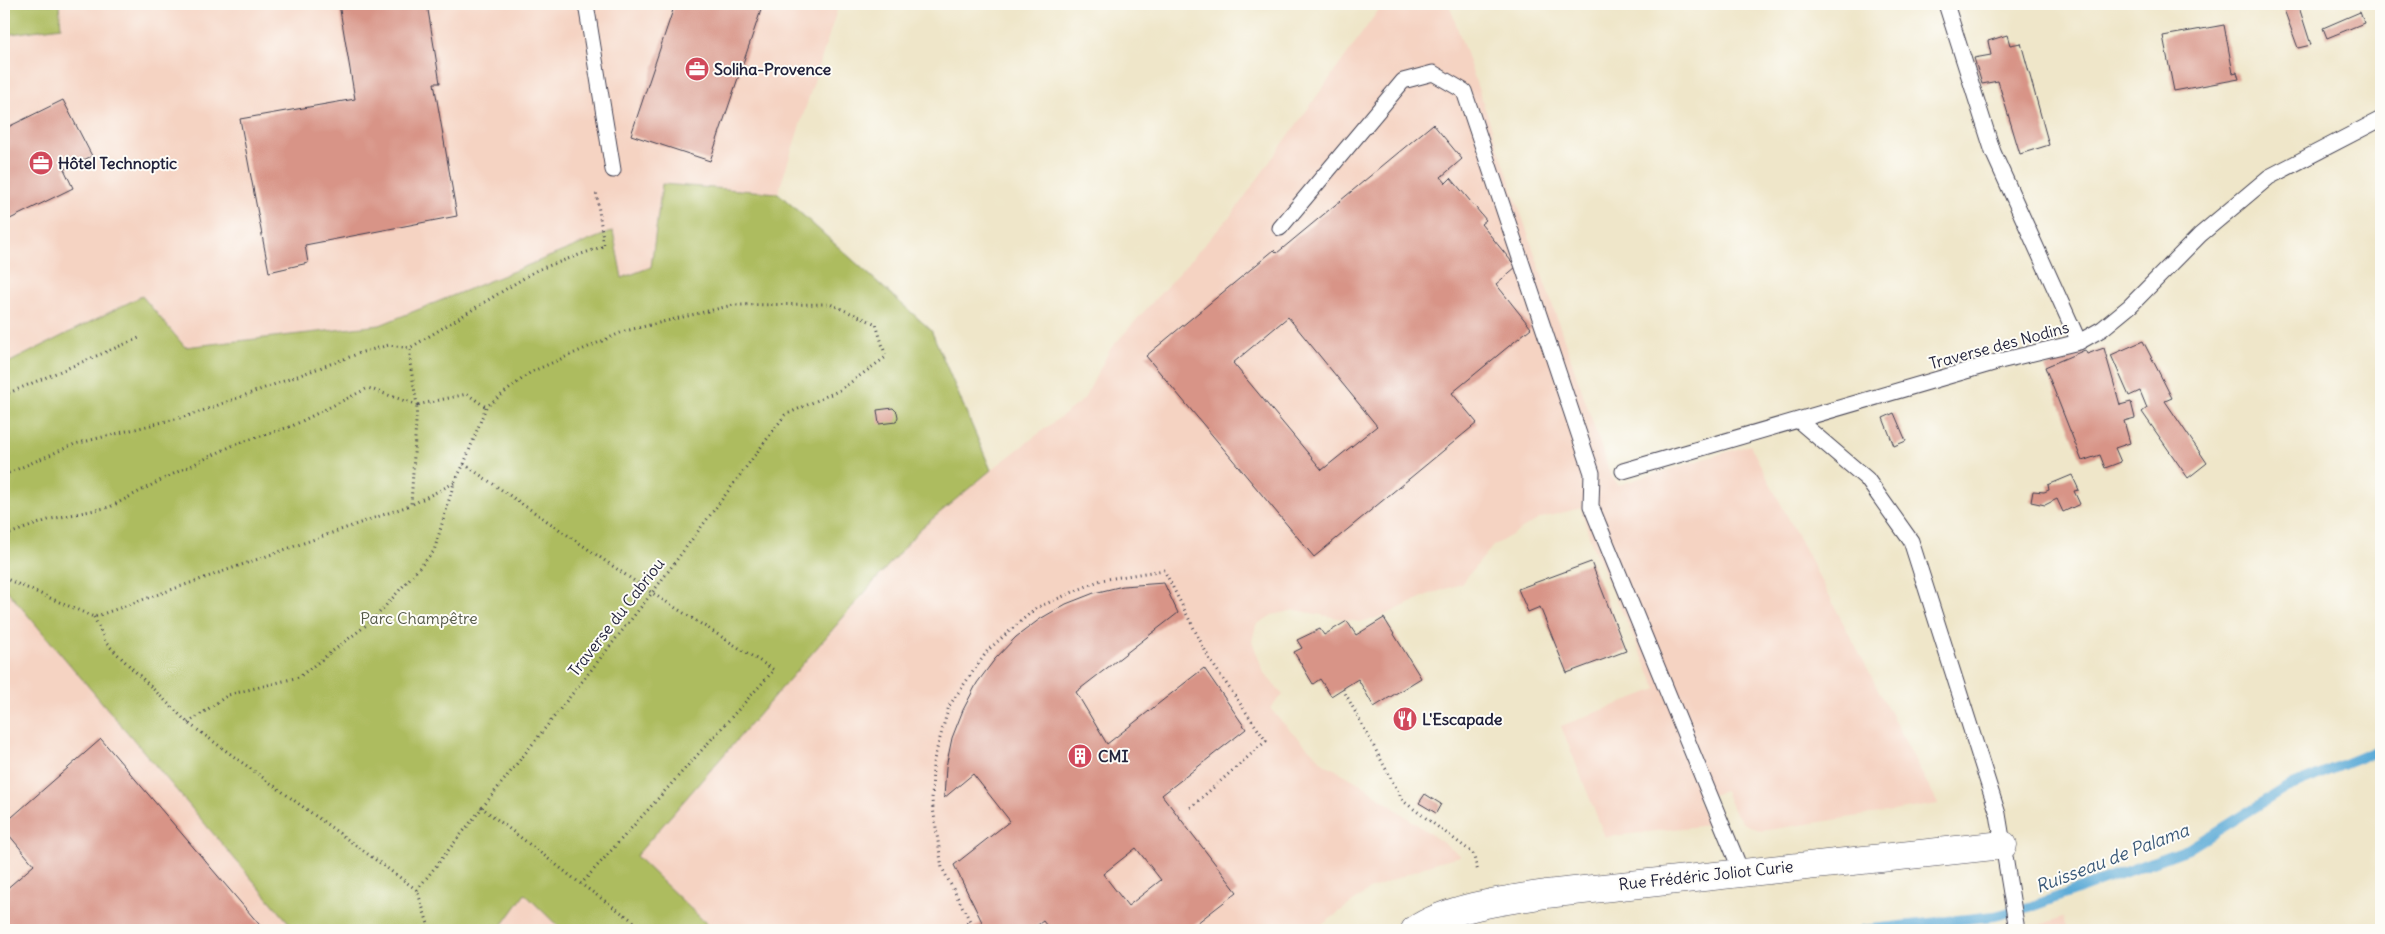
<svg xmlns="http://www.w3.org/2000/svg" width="2385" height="934" viewBox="0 0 2385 934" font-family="Delius,sans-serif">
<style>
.built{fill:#f5d3c2}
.green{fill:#adbc5e;stroke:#686f4c}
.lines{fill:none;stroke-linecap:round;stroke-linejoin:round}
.stream{stroke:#5dabd7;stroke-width:10}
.building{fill:#d89487;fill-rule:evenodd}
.lane-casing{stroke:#413f50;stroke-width:17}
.street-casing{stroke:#413f50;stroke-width:29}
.path{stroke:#413f50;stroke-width:3;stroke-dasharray:1 4;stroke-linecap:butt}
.lane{stroke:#fff;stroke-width:15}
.street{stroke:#fff;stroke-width:28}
.labels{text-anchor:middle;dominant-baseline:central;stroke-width:4;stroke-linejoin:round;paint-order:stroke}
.poi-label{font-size:16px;font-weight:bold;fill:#22223b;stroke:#fdfcf7;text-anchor:start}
.street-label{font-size:16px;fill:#22223b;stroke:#fdfcf7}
.park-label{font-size:16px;fill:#535847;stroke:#fdfcf7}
.water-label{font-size:18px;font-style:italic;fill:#3a5979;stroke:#fdfcf7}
</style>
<rect width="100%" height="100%" fill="#fdfcf7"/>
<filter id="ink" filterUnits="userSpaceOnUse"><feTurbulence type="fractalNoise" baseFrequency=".02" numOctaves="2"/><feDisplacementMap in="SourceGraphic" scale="10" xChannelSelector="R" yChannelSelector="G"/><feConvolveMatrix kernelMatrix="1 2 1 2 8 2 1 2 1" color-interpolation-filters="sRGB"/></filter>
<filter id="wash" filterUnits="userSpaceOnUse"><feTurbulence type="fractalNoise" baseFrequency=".0096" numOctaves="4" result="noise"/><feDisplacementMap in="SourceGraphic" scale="20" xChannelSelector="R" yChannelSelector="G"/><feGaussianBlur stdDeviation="1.12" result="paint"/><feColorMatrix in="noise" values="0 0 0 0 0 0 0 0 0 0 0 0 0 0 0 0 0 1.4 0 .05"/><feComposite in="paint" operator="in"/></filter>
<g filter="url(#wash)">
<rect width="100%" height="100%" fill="#efe6c9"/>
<path class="built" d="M4 4H839L778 193 662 184 651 268 622 278 613 231 380 325 185 347 142 296 4 365Z
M1383 4H1449L1610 473 1618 485 1750 445 1938 804 1761 831 1743 823 1733 810 1725 791 1698 799 1708 825 1605 837 1561 726 1657 689 1592 545 1581 508 1541 518 1493 546 1461 584 1427 595 1381 617 1359 622 1295 610 1272 615 1256 625 1252 641 1264 673 1283 695 1270 708 1280 720 1325 764 1361 784 1461 856 1436 862 1369 890 1315 930H713L636 856 919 530 991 470 1084 399 1111 348 1233 213Z
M4 587 295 930H4Z
M525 894 562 930H499Z
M2062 917 2069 930H2027Z"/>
<path class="green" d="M4 4H59L61 27 4 35Z
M662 184 778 193 931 330 991 470 919 530 636 856 713 930H562L525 894 499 930H295L4 587V365L142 296 185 347 380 325 613 231 622 278 651 267Z"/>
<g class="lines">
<path class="stream" d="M1863 930 1995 916 2033 906 2188 849 2286 788 2381 749"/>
</g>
<g id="blocks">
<path class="building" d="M339 4H427L440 83H434L457 216 305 245 308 263 269 272 240 119 355 99Z
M675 4H763L710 161 631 135Z
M2282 4H2298L2311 45 2298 48Z
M2360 12 2364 23 2327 38 2323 28Z
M2224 25 2233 73 2237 72 2239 79 2174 91 2163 36Z
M2007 35 2010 45 2021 43 2049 145 2020 154 1998 81 1982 84 1974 58 1991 55 1988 41Z
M63 100 92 156 64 169 73 188 4 222V129Z
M1433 124 1462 159 1441 177 1446 183 1451 178 1486 220 1481 224 1516 267 1496 284 1531 328 1452 393 1477 423 1314 557 1146 356 1274 250 1277 253ZM1288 317 1377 426 1322 470 1233 363Z
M2143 341 2172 398 2165 401 2207 463 2188 478 2142 412 2147 408 2140 391 2129 396 2111 355Z
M2104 348 2120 405 2131 402 2135 418 2124 421 2130 443 2115 448 2121 462 2105 468 2100 455 2082 461 2045 367 2085 350 2087 354Z
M893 408 897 412 898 417 896 422 879 424 877 410Z
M1894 413 1906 441 1894 446 1883 418Z
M2072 475 2079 490 2074 491 2080 504 2063 512 2057 499 2045 505 2031 502 2033 491 2044 492 2049 490 2048 485Z
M1591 562 1626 651 1567 673 1540 607 1528 612 1518 589Z
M1164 583 1178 613 1076 692 1107 744 1204 668 1246 729 1162 795 1237 892 1188 930H1050L1043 921 1031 930H971L982 922 954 865 1010 821 973 774 944 798 946 767 952 738 963 710 977 683 995 659 1016 637 1040 619 1066 604 1094 593 1123 586ZM1136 848 1161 880 1128 906 1103 874Z
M1384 618 1421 678 1374 707 1358 679 1331 696 1320 679 1313 684 1294 652 1302 648 1297 640 1320 629 1324 635 1347 621 1356 635Z
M101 739 264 930H4V891L34 865 4 829V824Z
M1425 794 1441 804 1436 813 1419 803Z"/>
</g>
</g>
<g filter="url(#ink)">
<use href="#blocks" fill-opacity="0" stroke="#413f50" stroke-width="1"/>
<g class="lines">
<defs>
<path id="lane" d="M586 4 613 170
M1946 4 1993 152 2079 342
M1280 228 1403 81 1433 73 1464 91 1592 473 1591 506 1741 871
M1799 421 1867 479 1911 541 1998 814 2017 930
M1623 471 2000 361 2079 342 2102 329 2130 306 2200 235 2269 177 2381 119"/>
<path id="street" d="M1415 930C1449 907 1506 900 1546 894L2003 845"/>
</defs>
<use href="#lane" class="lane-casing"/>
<use href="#street" class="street-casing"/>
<path class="path" d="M4 395 139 338
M464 464 652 593 774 670 581 884
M4 475 75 444 191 415 363 352 389 345 410 348
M454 483 411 505 417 405 467 394 486 407
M4 547 9 534 51 519 110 507 167 477 236 444 292 426 368 388 417 405 410 363V348L537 270 604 246 596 190
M4 578 94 617 411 505
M94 617 106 643 188 723 417 890
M1343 689 1403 801 1473 853 1478 872
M188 723 228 695 299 677 373 620 434 551 454 483 464 464 486 407 531 372 625 331 733 305 830 304 876 324 886 357 840 390 785 415 652 593 417 890 430 930
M481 807 581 884 646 930
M959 930 970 921 942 868 932 801 933 763 949 706 988 650 1036 608 1101 580 1164 570 1210 660 1266 741 1190 808"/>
<use href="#lane" class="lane"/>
<use href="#street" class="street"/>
</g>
</g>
<defs>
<symbol id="office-disc" viewBox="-11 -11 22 22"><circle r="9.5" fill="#d1495b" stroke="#fdfcf7"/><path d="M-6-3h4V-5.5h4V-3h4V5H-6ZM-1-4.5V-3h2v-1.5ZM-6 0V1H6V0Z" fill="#fff"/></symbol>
<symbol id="restaurant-disc" viewBox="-11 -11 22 22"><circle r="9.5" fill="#d1495b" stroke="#fdfcf7"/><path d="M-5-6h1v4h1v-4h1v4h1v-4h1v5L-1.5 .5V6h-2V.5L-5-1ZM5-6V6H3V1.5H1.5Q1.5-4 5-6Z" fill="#fff"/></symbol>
<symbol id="building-disc" viewBox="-11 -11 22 22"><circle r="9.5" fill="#d1495b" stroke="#fdfcf7"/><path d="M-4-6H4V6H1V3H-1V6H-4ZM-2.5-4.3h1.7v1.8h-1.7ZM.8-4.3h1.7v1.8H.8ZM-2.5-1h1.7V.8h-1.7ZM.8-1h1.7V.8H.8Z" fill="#fff"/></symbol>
</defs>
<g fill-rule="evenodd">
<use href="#office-disc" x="683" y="55" width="28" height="28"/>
<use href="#office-disc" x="27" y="149" width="28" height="28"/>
<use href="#restaurant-disc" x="1391" y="705" width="28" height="28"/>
<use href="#building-disc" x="1066" y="742" width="28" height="28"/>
</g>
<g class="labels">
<g class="poi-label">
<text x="714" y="69">Soliha-Provence</text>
<text x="58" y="163">Hôtel Technoptic</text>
<text x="1422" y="719">L'Escapade</text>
<text x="1098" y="756">CMI</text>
</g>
<g class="street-label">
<text transform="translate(1999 345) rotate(-15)">Traverse des Nodins</text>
<text transform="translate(616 617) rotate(-52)">Traverse du Cabriou</text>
<text transform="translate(1706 875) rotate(-6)">Rue Frédéric Joliot Curie</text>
</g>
<g class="park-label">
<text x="419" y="618">Parc Champêtre</text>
</g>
<g class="water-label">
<text transform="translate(2112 858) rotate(-21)">Ruisseau de Palama</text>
</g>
</g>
<rect width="2385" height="934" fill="none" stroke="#fdfcf7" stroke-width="20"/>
</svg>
